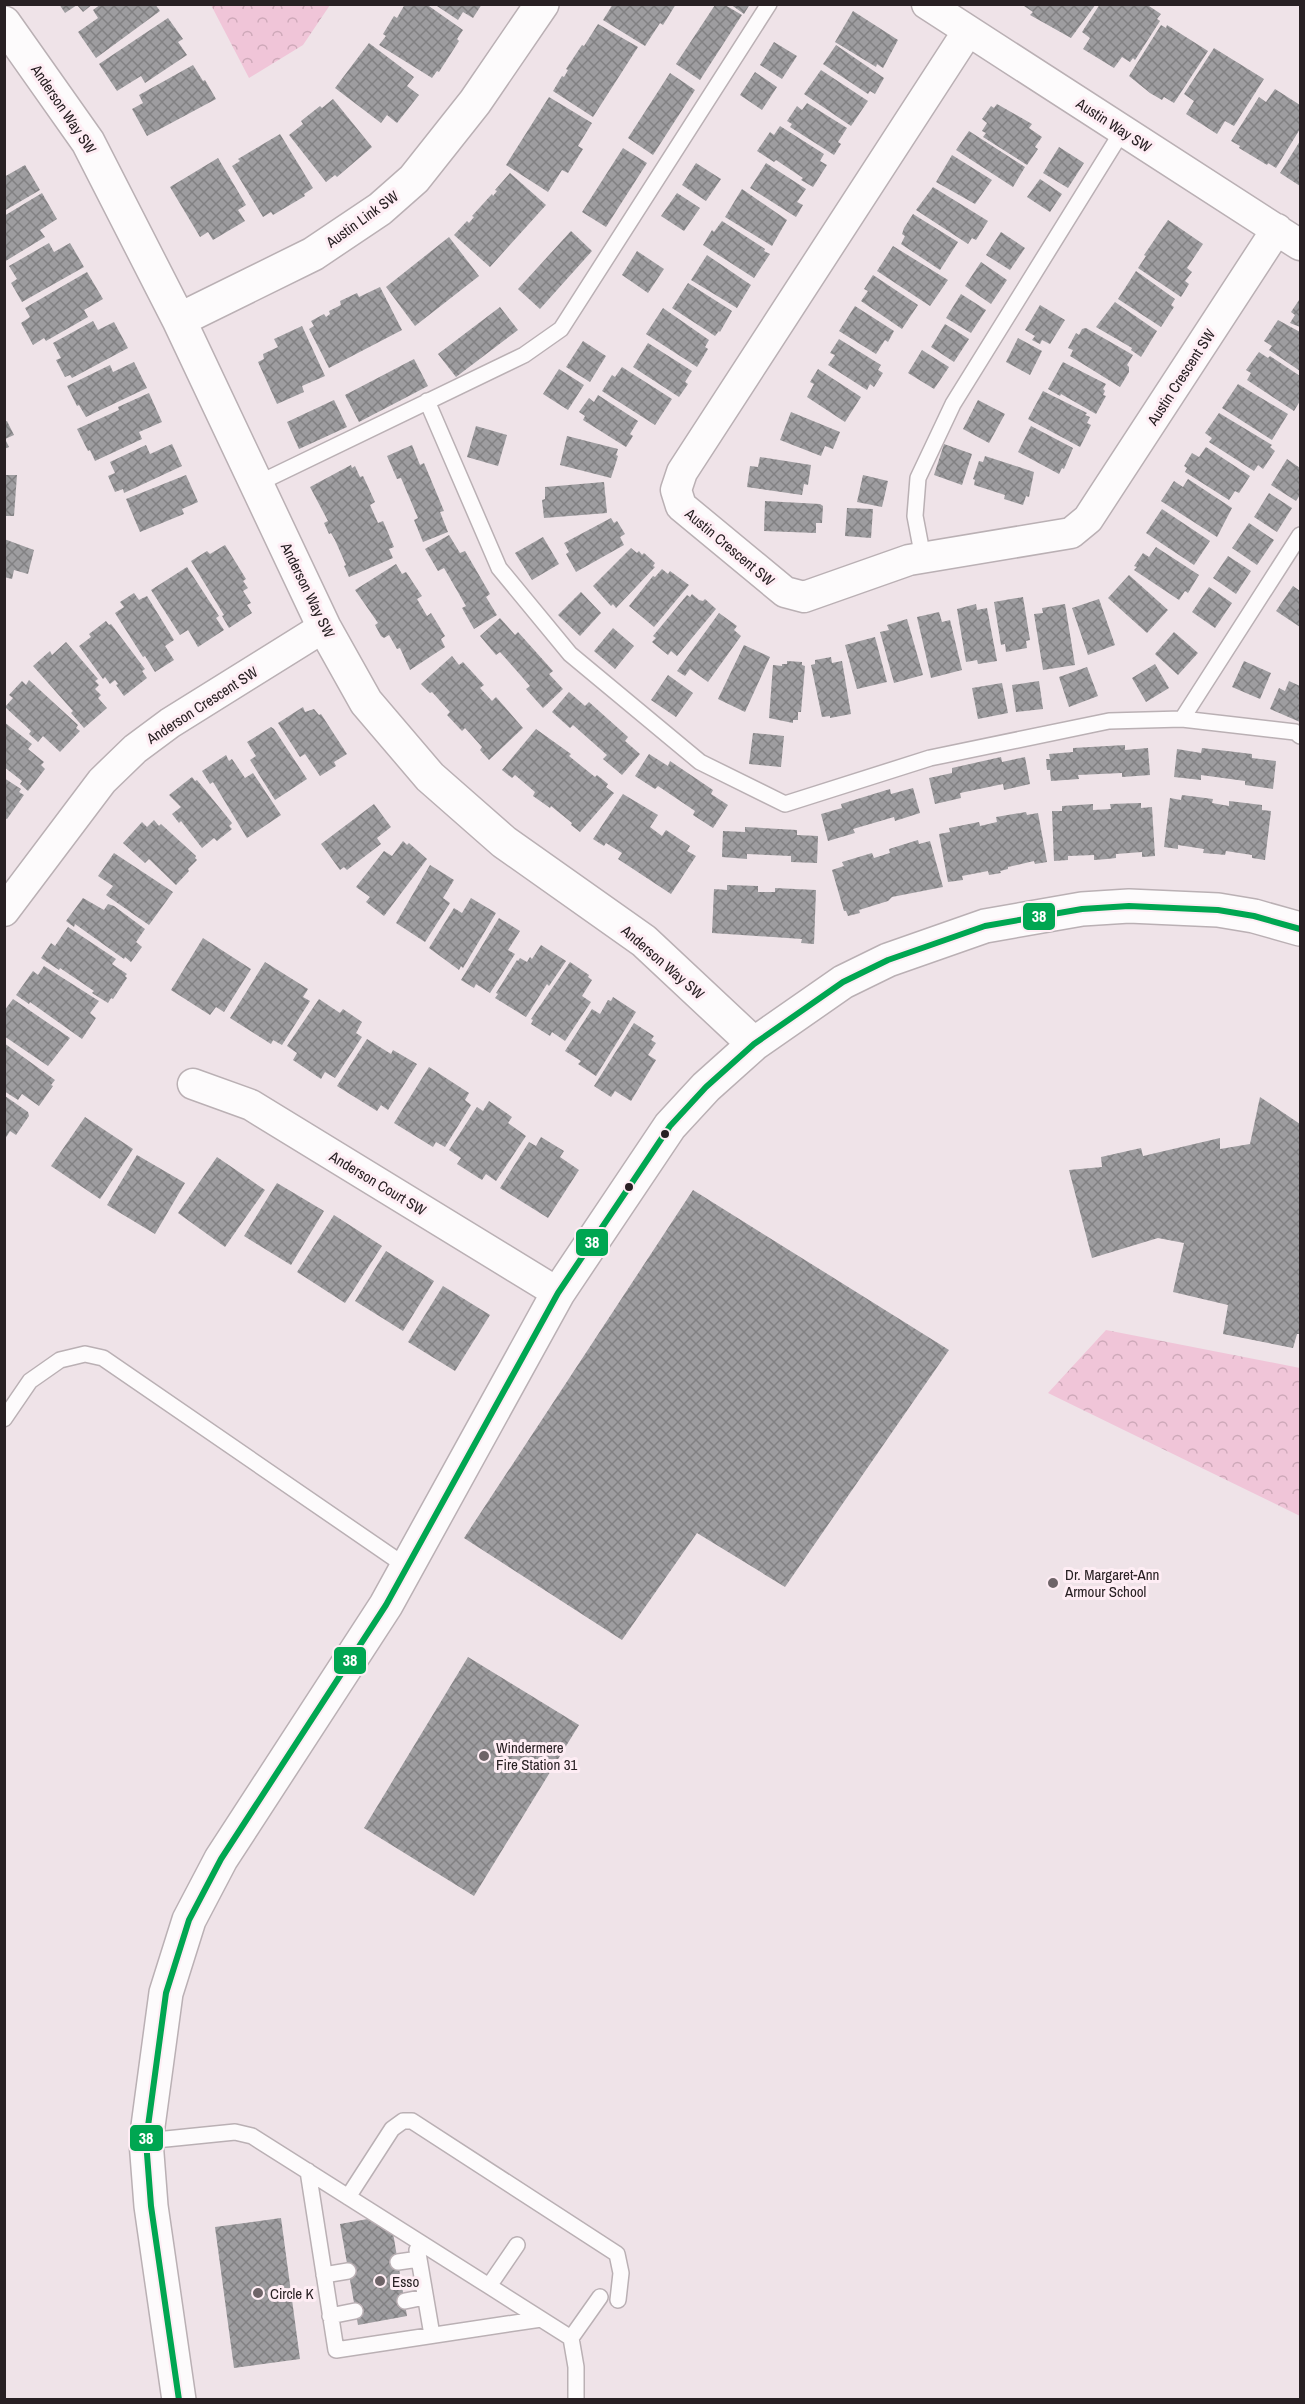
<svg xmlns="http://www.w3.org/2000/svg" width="1305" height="2404" viewBox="0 0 1305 2404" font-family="'Archivo Narrow',sans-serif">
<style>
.park{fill:url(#park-crowns)}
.building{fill:url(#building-cross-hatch)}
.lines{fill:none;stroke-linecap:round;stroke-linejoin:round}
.service-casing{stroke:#bab0b4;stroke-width:18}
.minor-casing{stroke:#bab0b4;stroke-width:33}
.tertiary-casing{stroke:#bab0b4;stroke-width:36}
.service{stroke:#fdfbfc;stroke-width:15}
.minor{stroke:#fdfbfc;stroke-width:30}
.tertiary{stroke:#fdfbfc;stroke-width:33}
.bus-1-casing{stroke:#feedf4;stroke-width:10}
.bus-1{stroke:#00a651;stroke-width:6}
.bus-dot{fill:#282023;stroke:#feedf4;stroke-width:2}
.poi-dot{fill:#6e6468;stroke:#feedf4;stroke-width:2}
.labels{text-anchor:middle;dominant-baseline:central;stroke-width:6;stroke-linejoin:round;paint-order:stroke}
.street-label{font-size:15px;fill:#282023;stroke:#feedf4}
.poi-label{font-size:15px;fill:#282023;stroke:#feedf4;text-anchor:start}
.line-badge{stroke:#feedf4;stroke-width:2}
.badge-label{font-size:16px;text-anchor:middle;font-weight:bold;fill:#fff}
</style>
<defs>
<pattern id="park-crowns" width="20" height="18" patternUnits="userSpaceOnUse" patternTransform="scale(1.5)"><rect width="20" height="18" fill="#f0c5d8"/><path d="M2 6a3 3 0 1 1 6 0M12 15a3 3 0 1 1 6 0" fill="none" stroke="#cea9b9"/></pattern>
<pattern id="building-cross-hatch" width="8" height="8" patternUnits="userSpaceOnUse" patternTransform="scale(1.5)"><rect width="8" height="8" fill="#9e9da0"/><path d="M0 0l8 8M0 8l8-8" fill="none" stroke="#818082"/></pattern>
</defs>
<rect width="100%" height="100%" fill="#efe3e8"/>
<path class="park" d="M211 5H330L303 45 249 78Z
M1106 1330 1300 1368V1516L1048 1393Z"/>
<path class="building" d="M59 4H93L83 12 77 5 65 13Z
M101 4H155L160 11 96 58 78 32 98 18 93 10Z
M405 4H426L463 30 457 39 459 41 439 72 437 71 432 78 379 45 386 36 383 34 394 16 397 18Z
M434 4H482L473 18 463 12 458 20Z
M613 4H676L663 25 660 23 645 46 603 20Z
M730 4H750L744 14Z
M1025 4H1096L1071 38 1030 15 1033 12 1024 6Z
M1100 4H1146L1161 14 1157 19 1160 21 1135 60 1133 58 1130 62 1122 57 1114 68 1083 49 1090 38 1082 32Z
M715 5H725L742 15 700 80 676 64Z
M853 11 898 40 883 68 877 64 876 67 835 42Z
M168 18 183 39 178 42 187 55 145 83 141 76 117 91 99 64Z
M598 24 638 47 593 117 553 91 562 76 564 77 568 70 566 69 582 45 584 46Z
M1161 25 1166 28 1167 25 1208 51 1174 103 1164 97 1162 100 1150 93 1129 76Z
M774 42 797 56 782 79 760 65Z
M369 43 414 77 407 86 419 95 397 123 387 115 381 123 335 88Z
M836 45 884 78 875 94 870 91 868 94 823 64Z
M1214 48 1264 79 1234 126 1225 121 1217 134 1186 114 1194 101 1184 94Z
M193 65 203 81 205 80 216 99 147 136 132 109 143 103 139 95Z
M821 70 868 101 851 126 804 94Z
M755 72 777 87 762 110 740 95Z
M670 73 695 90 653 155 628 138Z
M1275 89 1300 105V129L1276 168 1268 163 1267 165 1239 148 1240 146 1231 141 1259 97 1266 102Z
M549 97 592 123 578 146 583 149 568 173 562 170 548 192 506 165Z
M333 99 372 147 337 177 335 175 326 182 289 135 303 124 301 121 320 106 322 108Z
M807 103 847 128 838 142 841 144 834 155 790 127 792 124 787 121 797 106 802 110Z
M997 104 1032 124 1029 128 1042 137 1035 147 1038 149 1027 165 983 137 986 133 982 131 987 123 982 119 991 106 994 108Z
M780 126 824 154 820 161 827 165 813 187 801 180 803 178 776 160 774 162 757 151 770 132 774 135Z
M969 131 1025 167 1013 187 956 150Z
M280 134 313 188 304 194 305 196 273 215 271 212 263 217 232 166 240 161 238 159Z
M1300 141V186L1280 173Z
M1059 147 1084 163 1068 188 1043 173Z
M623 148 647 163 606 227 582 212Z
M952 155 992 180 975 204 936 182Z
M218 158 246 205 238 210 245 221 213 240 208 232 200 237 170 187Z
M696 163 721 179 706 201 682 185Z
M766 163 806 189 797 202 803 205 796 217 750 188Z
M25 165 40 190 4 211V177Z
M510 173 546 205 490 267 454 235 467 221 469 223 474 217 472 216 492 194 493 196 497 191 495 190Z
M1040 179 1062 194 1050 212 1027 197Z
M933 187 988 221 976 240 972 238 968 244 916 210Z
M742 189 787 220 772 246 725 217Z
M42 193 57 219 40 230 45 237 4 262V216Z
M677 193 700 208 684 231 661 216Z
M913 214 958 242 940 270 901 244 905 236 902 234 904 228Z
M1168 220 1203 244 1187 268 1192 272 1185 281 1189 284 1181 297 1138 268 1146 256 1144 255Z
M722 221 765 249 764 251 770 254 754 278 703 245 712 230 714 232Z
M571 231 592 251 540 309 518 289Z
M1001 232 1025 248 1010 270 986 255Z
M449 237 479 276 415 326 386 287Z
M49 243 54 252 70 243 84 267 22 302 11 283 17 279 9 266Z
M893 246 948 280 930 306 877 271Z
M637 251 664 269 648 293 622 275Z
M707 255 751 285 737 308 691 280Z
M981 262 1007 280 991 304 965 286Z
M1136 271 1175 299 1171 305 1174 307 1161 327 1118 299Z
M87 272 103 299 84 310 88 317 46 341 44 338 33 345 21 323 30 317 25 308Z
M873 275 918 305 902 329 861 301 868 291 864 289Z
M688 283 732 311 720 332 719 331 715 336 672 308Z
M380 287 402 330 329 368 309 329 314 326 311 321 324 314 326 317 330 314 329 311 341 305 340 301 357 293 359 297Z
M961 294 986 310 971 333 946 318Z
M1299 300 1300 301V327L1290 323 1295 315 1291 312Z
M1115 302 1157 331 1141 357 1131 350 1132 348 1096 327Z
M1040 305 1065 320 1050 344 1042 340 1040 344 1032 340 1035 336 1025 330Z
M855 306 894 331 888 342 885 340 876 354 839 331Z
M500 307 518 330 456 377 438 354Z
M663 308 709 340 705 347 708 349 697 367 646 334Z
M1278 320 1300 332V371L1269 350 1272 346 1264 341Z
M93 321 98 330 114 322 128 348 72 378 70 375 65 377 56 360 61 358 53 343Z
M945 324 969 339 954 362 931 347Z
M302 326 325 376 302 386 304 392 277 404 258 362 264 359 263 354 278 347 274 339Z
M1086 328 1133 355 1127 365 1129 367V372L1120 387 1070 356 1073 350 1068 348 1076 333 1079 335 1082 329Z
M1018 338 1042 351 1030 375 1006 362Z
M839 339 881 365 878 370 883 373 874 387 870 384 867 390 828 365 835 355 830 353Z
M583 341 606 356 590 382 566 367Z
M648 343 692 371 685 382 688 384 679 397 633 367Z
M922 350 949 367 934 389 908 373Z
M1259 352 1268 358 1270 356 1300 376V401L1294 411 1247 380 1251 373 1246 370Z
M414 359 428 386 359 422 345 395Z
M134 362 147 388 86 417 79 405 77 406 67 386 110 365 113 372Z
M1063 362 1106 384 1103 389 1105 391 1103 395 1106 396 1096 414 1061 394 1060 396 1048 389Z
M622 367 672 399 655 425 602 391 612 375 615 377Z
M559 369 584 385 568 410 543 394Z
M818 369 861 397 845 422 807 397 814 384 810 382Z
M1238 384 1288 414 1272 440 1222 408Z
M1043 391 1087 413 1085 415 1090 417 1087 423 1091 425 1080 447 1028 419Z
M149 393 162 422 139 432 142 439 95 461 90 450 88 451 77 429 119 410 118 407Z
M598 395 638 421 630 434 633 436 626 447 583 420 585 416 579 412 589 398 594 402Z
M334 400 347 427 299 449 287 422Z
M978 400 1005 414 989 443 963 429Z
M791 412 840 432 833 449 825 446 821 456 780 440Z
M1219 413 1272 445 1270 447 1275 451 1263 469 1258 465 1254 471 1209 442 1212 438 1205 433Z
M7 421 14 435 5 439 9 447 4 449V422Z
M476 426 507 435 498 466 467 457Z
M1031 426 1073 448 1064 469 1062 468 1059 474 1018 452Z
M567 436 618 449 616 455 618 456 611 478 560 465Z
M172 444 182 466 124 493 123 489 115 492 108 476 115 473 110 462 146 445 150 454Z
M944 444 972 454 962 485 934 475Z
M412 445 420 465 424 463 444 511 440 512 448 532 423 542 414 520 418 518 401 478 397 479 387 456Z
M1206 447 1250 476 1239 493 1235 491 1229 500 1185 472 1187 468 1184 466 1192 453 1199 457Z
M985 456 1034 472 1029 497 1026 496 1023 505 1004 499 1005 495 974 485 975 480 973 479 979 461 983 462Z
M760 457 811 465 808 485 804 484 802 495 747 487 750 466 758 467Z
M1287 459 1300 468V495L1296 501 1271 485Z
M351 465 352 468 355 466 360 477 363 476 375 502 370 505 378 523 383 521 394 547 389 549 393 558 349 577 344 566 346 565 335 540 331 533 329 534 324 523 328 521 310 487Z
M4 475H17L14 516H4Z
M186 475 198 502 182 509 184 514 140 532 126 499Z
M863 475 888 481 882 507 857 502Z
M1188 479 1232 508 1217 537 1161 501 1174 481 1183 487Z
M604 482 607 513 544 518 542 500 545 499V487Z
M1269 493 1292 508 1277 532 1254 517Z
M765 501 820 504 823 506 822 523H816V533L764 531Z
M847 508 873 509 871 538 845 536Z
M1162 509 1210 541 1194 565 1146 533Z
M611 518 614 523 617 521 625 534 620 537 624 545 576 572 566 554 569 552 564 543Z
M1249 523 1274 540 1257 565 1232 548Z
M449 535 460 553 465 551 490 594 486 597 497 615 474 629 462 608 466 606 444 568 438 571 425 549Z
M543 537 559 564 532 580 515 553Z
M4 539 34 550 28 574 14 570 12 579 4 577Z
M225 545 246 579 243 581 248 588 243 591 251 603 247 605 252 613 229 628 222 616 224 615 191 561 207 551 210 554Z
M1156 547 1199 575 1188 593 1185 591 1179 600 1134 570 1137 567 1134 566 1143 553 1149 557Z
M631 548 637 553 639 551 642 555 644 553 655 563 653 566 655 567 616 608 613 604 611 606 593 586Z
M1228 556 1251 571 1236 594 1213 578Z
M396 564 402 574 406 572 422 596 417 599 427 616 431 613 445 636 441 639 445 647 410 670 400 648 397 649 389 635 384 638 381 636 375 625 378 623 355 590Z
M187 567 219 616 216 618 224 630 198 647 188 630 180 635 151 590Z
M662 569 668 574 670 571 689 585 654 627 629 606 653 576 655 577Z
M1129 575 1168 610 1147 633 1108 598Z
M1293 586 1300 591V627L1276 611Z
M1209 587 1232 603 1215 628 1192 612Z
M581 592 601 613 580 636 558 615Z
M134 593 139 600 147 596 174 640 165 646 174 660 155 672 145 656 143 657 115 613 124 607 120 602Z
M692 594 699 600 703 601 705 599 716 609 677 656 671 651 668 655 652 642 656 638 653 636 687 595 690 597Z
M1023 597 1030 640 1026 641 1027 648 1006 652 1005 644 1001 645 994 602Z
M1099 599 1115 645 1088 655 1072 608Z
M976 604 977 610 987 608 997 661 978 664 977 660 966 662 957 609Z
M1065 604 1075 665 1043 670 1034 614 1043 613 1042 608Z
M939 612 942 622 950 620 962 670 931 678 917 617Z
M719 613 737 626 734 630 741 636 708 682 690 669 685 676 677 671Z
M500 618 515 635 518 632 553 671 549 674 563 689 543 708 526 689 530 686 500 652 496 655 480 636Z
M907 619 923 675 894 683 880 632 889 630 887 625Z
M106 621 109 625 111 624 145 669 142 671 147 678 124 696 116 685 118 684 115 680 110 684 105 677 103 679 79 646 91 637 89 634Z
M613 628 634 646 615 669 594 651Z
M1174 632 1198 653 1178 675 1155 654Z
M875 637 887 682 857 689 845 645Z
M66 642 98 679 95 681 99 685 95 689 101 695 98 698 107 708 84 728 71 713 73 711 33 666 50 651 52 655Z
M744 645 770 657 745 712 718 699Z
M452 656 459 665 463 662 484 685 480 688 492 701 496 697 523 728 489 760 480 750 482 747 465 728 462 731 447 715 450 712 432 692 430 693 421 684Z
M831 657 832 663 842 661 851 714 830 718V716L822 717 811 665 815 664V660Z
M787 661 802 662V665L805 666 801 712H798V720H793V723L769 718 773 665 782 666V664H787Z
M1244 661 1271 673 1260 699 1232 687Z
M1155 664 1169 688 1146 702 1132 678Z
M1087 667 1098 696 1069 707 1059 677Z
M668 675 693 693 676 717 651 700Z
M29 680 78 725 76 728 80 731 60 752 43 736 38 742 29 734 31 731 5 707 13 698 9 695 22 681 26 685Z
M1039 681 1043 709 1016 712 1012 685Z
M1289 681 1300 686V722L1270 709 1279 688 1285 691Z
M1002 683 1008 713 978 719 972 688Z
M569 692 585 706 589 702 628 737 625 741 640 754 622 775 603 759 607 755 573 725 570 728 552 712Z
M303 707 305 712 314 709 319 715 321 714 347 754 334 762 336 766 320 776 305 754 300 757 278 723Z
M4 722 32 744 28 749 44 762 41 765 45 769 28 791 20 784 22 781 4 767Z
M271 727 274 729 307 779 275 800 250 760 256 756 247 742Z
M536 729 571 754 569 756 595 777 597 775 608 784 606 787 614 793 580 832 571 825 572 823 551 806 550 808 533 796 535 792 515 775 512 778 502 770Z
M753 733 784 736 781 767 749 764Z
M1125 745V750L1148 748 1150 775 1122 777V773L1078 775 1079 779 1051 781 1050 770H1047L1046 759H1050L1049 754 1073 752V748Z
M1202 748 1252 754V758L1276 761 1273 789 1245 785V781L1201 775V780L1174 777 1177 749 1201 753Z
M649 754 668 766 670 761 713 790 711 794 728 805 713 828 693 815 695 811 658 786 655 789 635 776Z
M226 755 229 761 232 759 245 778 253 773 281 815 247 838 213 782 210 784 202 771Z
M1001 757 1002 762 1025 757 1030 784 1004 790 1003 784 960 793 961 798 935 804 929 778 952 773V768Z
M192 777 195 781 197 780 232 823 229 826 232 829 217 841 214 838 202 848 181 821 179 823 172 814 181 807 169 795Z
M4 778 21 789 19 792 24 795 7 819 4 818Z
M913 788 920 813 895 821 894 817 853 829 855 833 828 841 821 814 842 808 841 804 890 789 891 794Z
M623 794 658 815 650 827 662 836 666 830 690 846 687 851 696 856 671 894 618 859 622 853 606 843 604 846 593 839Z
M1182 795 1213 799 1212 803 1229 806V801L1262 805V810L1271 811 1265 860 1252 858V855L1226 851 1225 855 1216 854 1203 853 1204 849 1178 845V849L1164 847 1170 798 1181 800Z
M1141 803V808L1152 807 1155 856 1142 857V852L1116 854V858L1107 859 1094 860V855L1068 856V860L1054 861 1052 811H1062V806L1093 804V810L1111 809 1110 804Z
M374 804 391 827 377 838 381 844 347 870 344 867 340 870 321 844Z
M1026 812 1027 815 1038 813 1047 862 1035 864 1034 861 1008 867V869L1000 871 1001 873 989 875 988 871 962 876 963 880 948 882 939 834 950 832 949 828 979 822 980 826 997 822 996 817Z
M154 820 159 826 161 824 196 856 195 858 197 860 188 869 189 871 176 885 149 859 145 863 123 843 142 822 147 827Z
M745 827 797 830V835L818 836 817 863 791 862V856L747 854V859L722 857 723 831 745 832Z
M918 840 919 844 930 841 943 887 892 897 888 901 859 910 860 913 848 916 846 911H844L832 870 844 866 842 862 872 853 874 858 890 853 889 849Z
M403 841 407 845 409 843 427 859 384 916 366 902 370 897 356 887 384 851 392 856Z
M114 853 173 892 149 925 106 895 113 886 98 876Z
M430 865 454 880 443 898 450 903 425 942 396 923Z
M727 885 758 886V892H775V888L816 890 814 944 801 943 802 939 712 933 714 889 727 890Z
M83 898 104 910 108 904 114 906 145 929 136 942 142 947 131 962 125 957 124 959 75 924 74 927 66 921Z
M471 898 496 913 463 968 461 966 459 970 429 948 454 908 462 913Z
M499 918 520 931 508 950 515 954 490 993 476 984 474 988 461 980Z
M68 927 116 959 112 964 127 974 125 976 127 978 113 999 111 998 108 1003 92 993 94 991 60 968 59 970 41 958 51 943 55 946Z
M203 938 251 969 224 1012 216 1007 210 1015 171 990Z
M541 945 566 961 549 986 547 984 526 1017 495 998 498 994 496 993 517 960 518 961 520 958 527 962 530 957 532 959Z
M265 962 308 989 303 997 310 1001 282 1045 273 1040 271 1044 230 1018Z
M570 962 589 975 588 977 592 980 582 996 591 1002 565 1041 552 1032 550 1036 531 1024 533 1020 531 1019Z
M44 966 99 1001 90 1013 96 1018 82 1039 30 1002 29 1004 16 995 33 971 38 975Z
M613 997 636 1012 596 1076 578 1064 581 1061 565 1051 592 1009 600 1014 608 1000 611 1001Z
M13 999 70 1038 48 1066 4 1036V1011Z
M319 999 340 1013 343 1009 362 1022 356 1033 362 1037 335 1078 325 1072 321 1079 293 1060 297 1053 287 1046Z
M634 1023 654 1036 651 1040 656 1043 648 1055 656 1060 631 1101 615 1091 611 1097 594 1086Z
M367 1039 391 1054 393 1050 417 1064 388 1110 381 1105 377 1111 337 1086Z
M4 1043 55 1080 51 1085 53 1086 39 1106 22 1094 18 1100 4 1091Z
M429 1067 469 1093 465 1100 471 1105 445 1147 436 1142 433 1147 394 1123Z
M5 1096 28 1112 29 1116 16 1135 10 1131 5 1139Z
M1260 1097 1300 1124V1334H1297L1293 1348 1223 1334 1228 1305 1173 1292 1184 1243 1158 1238 1092 1258 1069 1170 1102 1167 1101 1157 1141 1148 1143 1156 1220 1138V1149L1250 1144Z
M489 1101 512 1117 508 1123 526 1136 496 1181 486 1174 482 1180 457 1164 461 1158 449 1150 477 1107 483 1111Z
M85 1117 133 1149 100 1199 51 1166Z
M541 1137 564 1151 560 1157 579 1170 548 1218 500 1188 529 1142 536 1146Z
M137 1155 185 1183 155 1234 107 1205Z
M217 1157 265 1190 225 1247 178 1213Z
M277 1183 324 1211 291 1265 244 1236Z
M693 1190 949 1350 785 1587 697 1533 622 1640 464 1538Z
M334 1215 382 1246 345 1303 297 1272Z
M386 1251 434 1281 403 1331 355 1301Z
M443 1286 490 1315 455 1371 408 1342Z
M468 1657 579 1725 474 1896 364 1828Z
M390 2215 407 2316 358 2325 340 2224Z
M281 2218 300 2359 234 2368 215 2227Z"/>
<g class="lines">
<defs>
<path id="service" d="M427 401 499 568 570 654 700 762 785 804 930 758 1109 721 1182 719 1295 732 1300 736
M257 484 524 355 561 329 769 4
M923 558 915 516 918 478 953 404 1123 130
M1182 719 1300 535
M4 1419 30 1381 60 1360 85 1354 103 1358 407 1567
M146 2141 235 2132 252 2136 489 2286 517 2245
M308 2171 336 2350 541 2319
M348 2197 392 2129 403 2121H412L617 2254 621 2273 618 2300
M419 2259 432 2335
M398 2262 419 2259 417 2250
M324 2275 348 2271
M489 2286 571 2338
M405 2301 425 2297
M330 2316 355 2311
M576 2400V2367L571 2338 600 2297"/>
<path id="minor" d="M927 4 1300 245
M968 31 682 472 676 490 681 506 785 592 804 597 909 560 1071 533 1088 519 1277 229
M4 911 102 781 135 749 170 723 324 627
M193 1084 251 1105 558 1293"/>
<path id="tertiary" d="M4 23 88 142 179 320 324 627 366 702 430 777 504 842 644 941 754 1044
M179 320 313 254 380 209 414 179 475 102 542 4
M179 2400 151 2206 146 2141 166 1993 189 1920 221 1859 386 1605 558 1293 670 1126 706 1087 754 1044 843 982 888 960 985 926 1082 909 1129 906 1218 910 1254 916 1300 929"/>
</defs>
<use href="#service" class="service-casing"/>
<use href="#minor" class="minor-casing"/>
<use href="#tertiary" class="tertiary-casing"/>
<use href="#service" class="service"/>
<use href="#minor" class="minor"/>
<use href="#tertiary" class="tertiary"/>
<defs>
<path id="bus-1" d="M179 2400 151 2206 146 2141 166 1993 189 1920 221 1859 386 1605 558 1293 670 1126 706 1087 754 1044 843 982 888 960 985 926 1082 909 1129 906 1218 910 1254 916 1300 929"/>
</defs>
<use href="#bus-1" class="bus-1-casing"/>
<use href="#bus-1" class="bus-1"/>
</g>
<g class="bus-dot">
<circle cx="665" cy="1134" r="5"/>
<circle cx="629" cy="1187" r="5"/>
</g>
<g class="poi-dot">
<circle cx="1053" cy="1583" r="6"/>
<circle cx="484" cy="1756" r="6"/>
<circle cx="380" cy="2281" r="6"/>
<circle cx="258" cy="2293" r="6"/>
</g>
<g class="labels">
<g class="street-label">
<text transform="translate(64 109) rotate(56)">Anderson Way SW</text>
<text transform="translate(1114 125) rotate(33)">Austin Way SW</text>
<text transform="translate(362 219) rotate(-36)">Austin Link SW</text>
<text transform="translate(1181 377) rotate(-57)">Austin Crescent SW</text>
<text transform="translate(730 547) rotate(40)">Austin Crescent SW</text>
<text transform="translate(308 590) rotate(64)">Anderson Way SW</text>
<text transform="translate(202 705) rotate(-33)">Anderson Crescent SW</text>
<text transform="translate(663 962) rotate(41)">Anderson Way SW</text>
<text transform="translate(378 1183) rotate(31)">Anderson Court SW</text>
</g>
<g class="poi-label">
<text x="1065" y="1574">Dr. Margaret-Ann<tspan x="1065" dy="17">Armour School</tspan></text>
<text x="496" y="1747">Windermere<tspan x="496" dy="17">Fire Station 31</tspan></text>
<text x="392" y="2281">Esso</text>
<text x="270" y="2293">Circle K</text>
</g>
</g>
<g class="line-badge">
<rect x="1022" y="902" width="34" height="29" rx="6" fill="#00a651"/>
<rect x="575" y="1228" width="34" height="29" rx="6" fill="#00a651"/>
<rect x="333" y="1646" width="34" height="29" rx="6" fill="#00a651"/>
<rect x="129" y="2124" width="35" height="28" rx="6" fill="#00a651"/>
</g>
<g class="badge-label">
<text x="1039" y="922">38</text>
<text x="592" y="1248">38</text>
<text x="350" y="1666">38</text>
<text x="146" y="2144">38</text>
</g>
<rect width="1305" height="2404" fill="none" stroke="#282023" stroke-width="12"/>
</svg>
